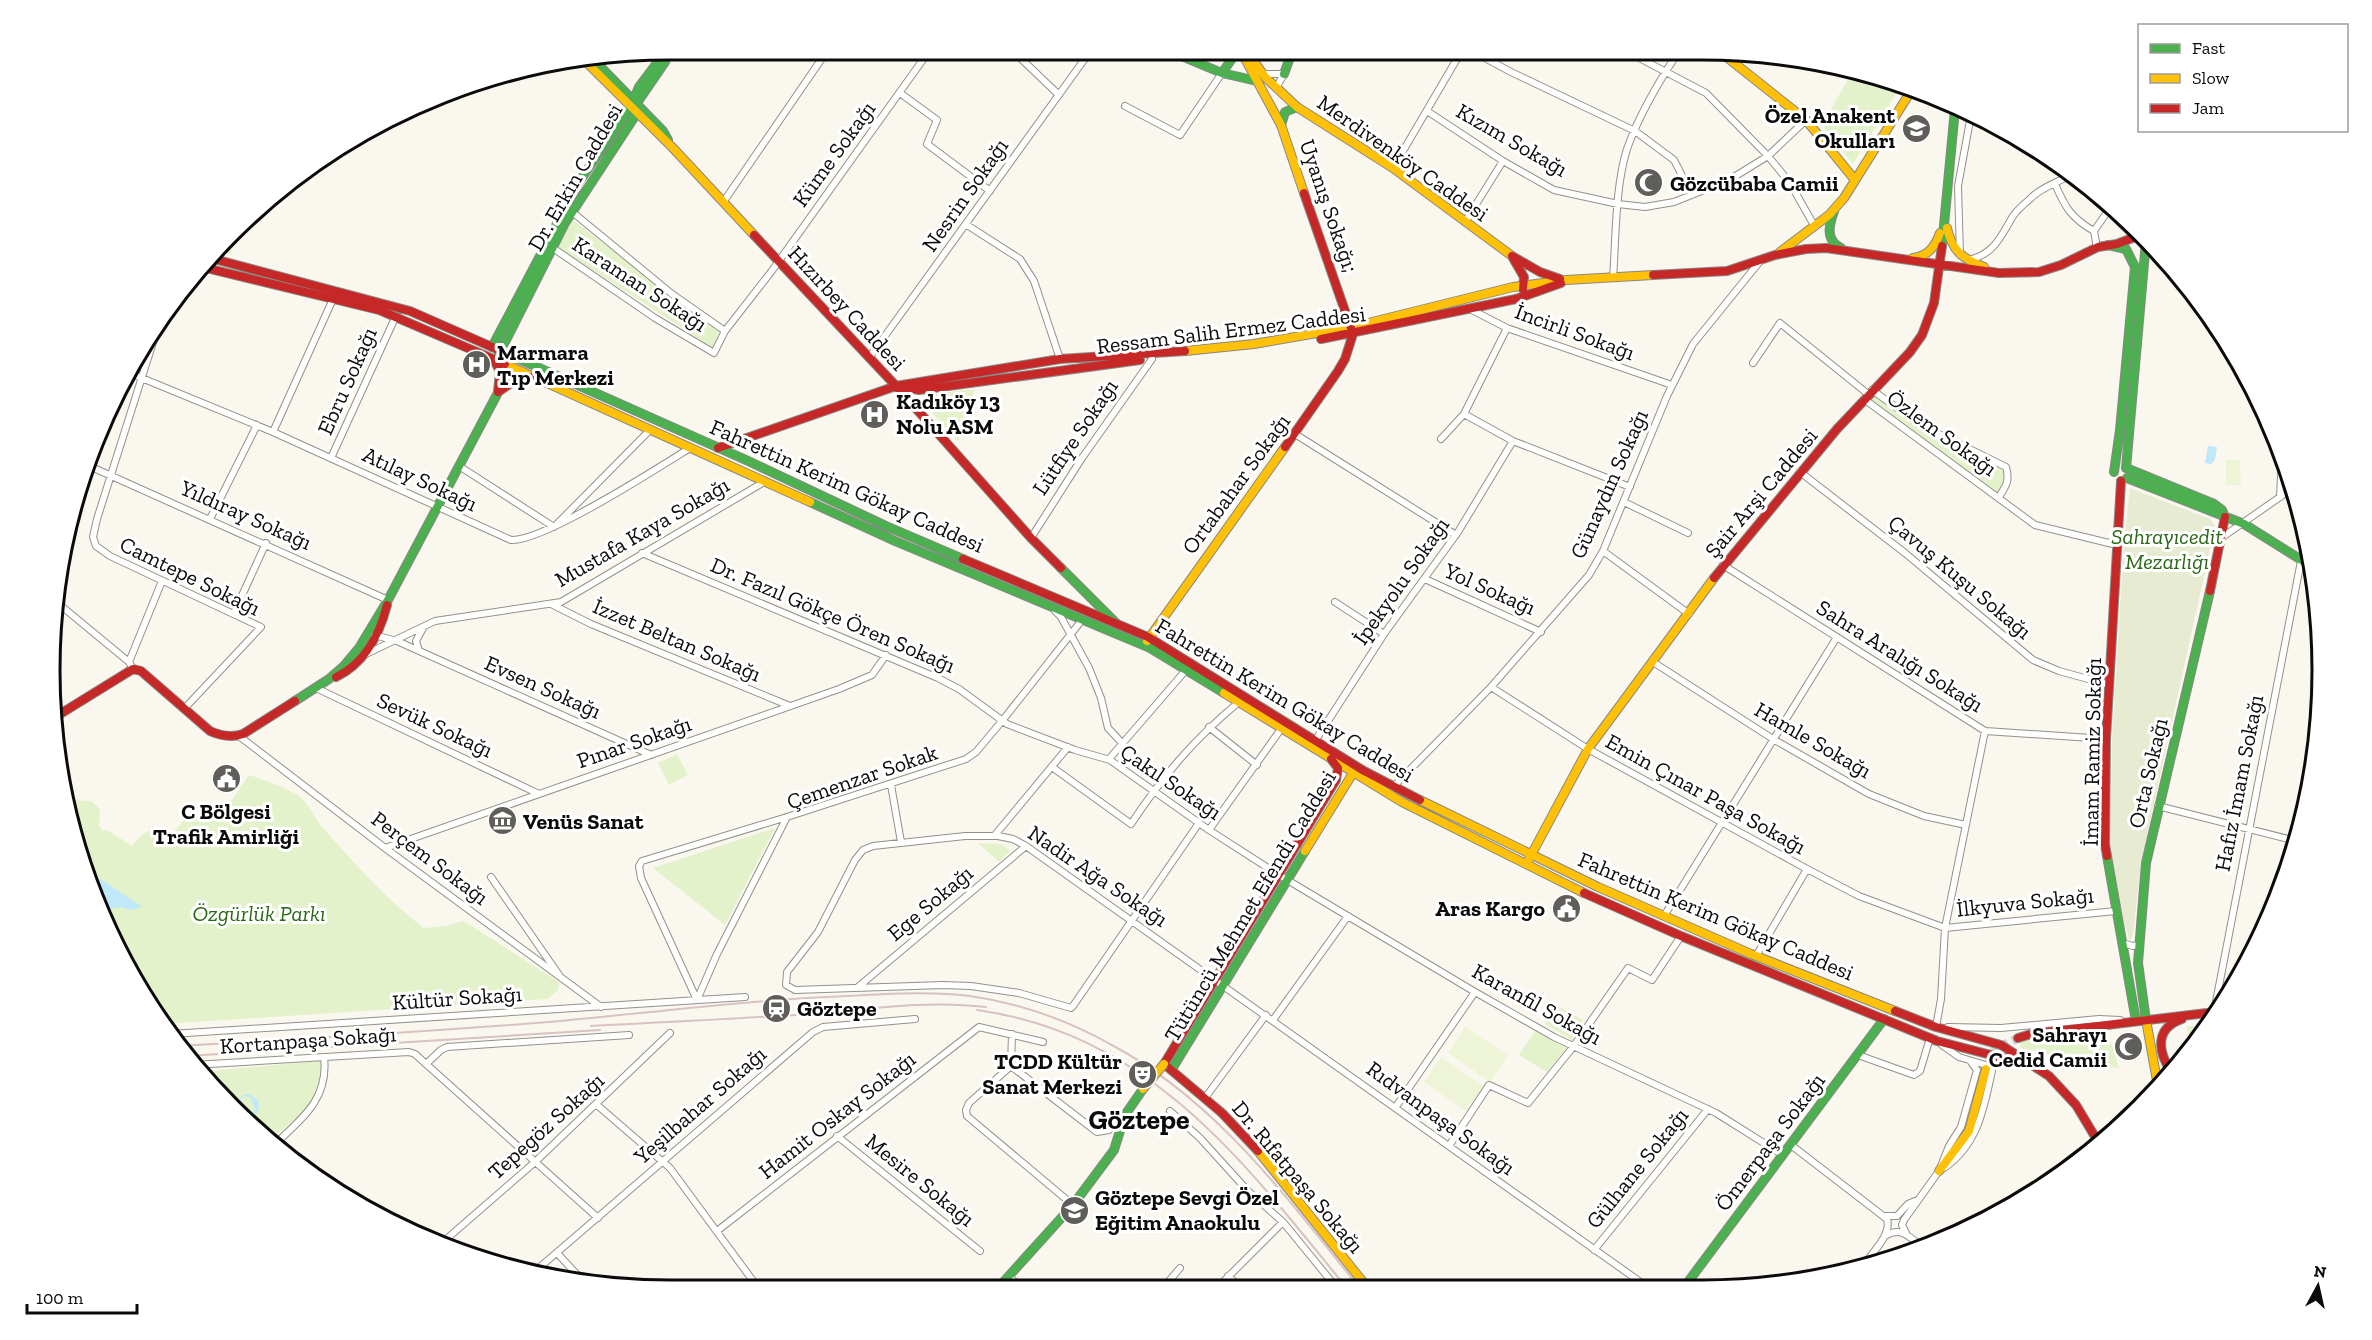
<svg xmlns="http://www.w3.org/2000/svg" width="2372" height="1340" viewBox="0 0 2372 1340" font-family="'Zilla Slab',serif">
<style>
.green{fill:#e4f2cb}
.cemetery{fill:#e7ebd1}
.pitch{fill:#eef5d6}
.water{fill:#c1e8f8}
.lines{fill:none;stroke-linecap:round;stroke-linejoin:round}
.primary-tunnel{stroke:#d6d4cc;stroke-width:9;stroke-dasharray:9 4.5;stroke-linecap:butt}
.street-casing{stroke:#93918d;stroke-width:8}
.fast-casing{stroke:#898884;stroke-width:10}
.slow-casing{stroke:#898884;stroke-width:10}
.jam-casing{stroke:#898884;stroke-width:10}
.street{stroke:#fefefc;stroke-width:6}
.fast{stroke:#4caf50;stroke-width:8}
.slow{stroke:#ffc107;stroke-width:8}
.jam{stroke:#c62828;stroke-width:8}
.rail{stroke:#d8c2c4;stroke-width:2}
.slow-bridge-casing{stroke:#898884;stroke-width:10;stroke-linecap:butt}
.slow-bridge{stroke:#ffc107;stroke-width:8}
.labels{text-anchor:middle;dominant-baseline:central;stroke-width:6;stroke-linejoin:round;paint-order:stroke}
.poi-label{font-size:22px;font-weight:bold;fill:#0b0b0b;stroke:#fff;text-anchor:start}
.street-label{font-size:22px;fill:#0b0b0b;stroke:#fff}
.park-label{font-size:22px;font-style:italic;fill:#2b6816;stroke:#fff}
.district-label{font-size:28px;font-weight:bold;fill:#0b0b0b;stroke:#fff}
.rim{fill:none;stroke:#0b0b0b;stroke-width:3}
</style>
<rect width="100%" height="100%" fill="#faf7ee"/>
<path class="green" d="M1854 69 1863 71 1901 86 1853 164 1822 125Z
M573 220 719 332 713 348 557 247Z
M229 234 232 254 215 251Z
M975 389 958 441 923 403 924 395Z
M1875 394 1919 426 2005 468 2006 482 1997 495 1869 401Z
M677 754 688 775 669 785 658 763Z
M249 775C260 778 292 790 300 797 309 804 315 818 322 827 355 863 385 899 424 928L445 926 464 921 559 982 558 990 548 999 164 1024 133 981 97 907 64 800 91 801 100 809 99 826 102 830 109 831 132 846C146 827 152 829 173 833L187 816 203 820 220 817Z
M775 828 725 925 653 868Z
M978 843 1001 844 1009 850V852L999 862Z
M1556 1005 1583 1020 1572 1040 1545 1024Z
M2187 1026H2198L2197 1035 2190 1045Z
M1535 1031 1566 1048 1547 1072 1519 1055Z
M2107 1031 2119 1068 2070 1060 2021 1048 2019 1040Z
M320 1061 325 1070 313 1104 269 1141 261 1137 199 1072Z"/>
<path class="cemetery" d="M2130 488 2210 519 2215 526 2141 862 2133 934 2130 941 2120 909 2110 844 2112 740 2124 542Z"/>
<path class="pitch" d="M2226 460H2240L2241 485H2226Z
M1465 1027 1508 1055 1490 1082 1448 1053Z
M1441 1057 1483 1086 1466 1111 1424 1082Z"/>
<path class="water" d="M2208 446 2217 447 2215 460 2211 464 2205 463Z
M101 879 142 907 132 910 117 907 99 913 89 881Z
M249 1094 258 1100C261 1111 255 1117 246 1121L243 1118 251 1115 255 1109 250 1097 244 1096 241 1099 242 1117 237 1112C239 1103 238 1094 249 1094Z"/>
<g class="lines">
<path class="primary-tunnel" d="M1986 1069 1996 1049 2018 1038"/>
<defs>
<path id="street" d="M1626 51 1706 93 1768 156 1790 183 1815 227
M1474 52 1511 72 1635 131 1674 160 1692 195
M1015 53 1059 95
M1262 74H1284L1276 88
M900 93 937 120 927 144 990 191
M1125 106 1180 135 1222 73
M1427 111 1503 161 1554 190 1618 204 1645 207 1674 202 1729 180 1768 156 1806 120
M1393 168 1461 52
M2055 184C2065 207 2071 218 2094 231L2097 248
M724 201 825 54
M571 211 672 294 725 331
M1465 222 1503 161
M967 225 1020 259 1034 281 1060 359
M2094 231 2112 205
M550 246 655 318 714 353 725 331 771 272 927 54
M1960 255 1958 186 1971 115
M1968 260C1994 255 2001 236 2013 216 2017 210 2024 204 2030 199 2040 188 2058 182 2071 175
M1613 278C1616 239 1615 187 1627 149 1639 115 1659 81 1679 51
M1470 309 1507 328 1672 385
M161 317 97 519 93 537 96 546 110 556 261 627 184 709
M1507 328 1464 414 1513 441 1630 487
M869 358 1089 53
M1753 363 1780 323 1868 394
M127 372 273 432 511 540C543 542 658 468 690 448
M1872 390 1921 425 2006 467C2010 481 2006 486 1999 497
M1864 399 2035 525 2117 545
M273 432 333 299
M1295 434 1456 535
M1441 439 1464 414
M331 458 395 318
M87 465 388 600
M459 466 554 527 650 430
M1800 472 1905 553 2033 660 2059 671 2110 685
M2280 497 2282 457
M1624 502 1688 533
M210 519 257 425
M1031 538 1082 458 1152 359
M2221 538 2293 488
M1603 551 1689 614
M642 553 938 678 959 689 1007 724 1075 750 1110 760 1209 830 1279 875 1475 992 1554 1037 1716 1113 1783 1155
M1723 565 1985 731 2106 739
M1425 579 1541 632
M54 600 129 662 133 669
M1335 602 1384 634
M551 604 591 624 790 706
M1055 611 1061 617 1089 668 1101 698 1108 728 1123 744
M234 613 266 543
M374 635 397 641 651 755
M419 651 416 641 423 628
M366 654 435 621 561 602 764 482
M129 662 162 581
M1653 662 1773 739 1869 794 1924 816 1966 825
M1491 687 1588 749 1807 869 1859 896 1945 928 2116 911
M316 688 539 794
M1209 727 1257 765
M239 736 385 848 601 1007
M1315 741 1384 634 1458 532 1513 441
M1109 759 1186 670
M1052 767 1131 824C1163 776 1194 739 1239 702
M891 785 901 842
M1393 787 1491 687 1589 575 1603 551 1667 396 1693 344 1761 260
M2158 806 2296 841
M1199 823 1073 1006 1071 1008 1019 993 971 986 943 985 795 990 786 985 787 972 818 932 855 860 863 850 873 846 965 836H998L1013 839 1026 846 1646 1286
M1209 830 1281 729
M995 835 1068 747
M385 848 839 689 872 675 886 655
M491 877 559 975
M1664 916 1837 637
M2122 943 2133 946 2139 945
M1756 956 1807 869
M858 987 1026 846
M697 1000 641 878 639 866 642 861 787 817 966 759 976 752 1002 721 1082 620
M697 1000 717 954 787 817
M2214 1012 2301 561
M1273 1020 1348 916
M1938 1027H1936L1941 999 1945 928 1985 731
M1948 1027 2001 1028 2099 1019 2120 1020
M171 1034 745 997
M1012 1034 1011 1066 969 1103 966 1110 967 1116 1073 1205
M1942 1045 1959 1057 1989 1066 1992 1071C1984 1108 1978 1145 1944 1168
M1858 1055 1914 1075 1920 1071 1930 1038 1933 1040
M426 1064 598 1218
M193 1065 409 1052 415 1054 426 1064 441 1050 447 1047 629 1035
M1011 1066 1097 1132 1109 1130 1124 1116
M1205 1098 1266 1015
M597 1105 670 1168 759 1289
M1395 1108 1475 992
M1170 1111 1200 1138 1248 1191 1283 1222 1336 1287
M837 1136 980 1251
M1791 1145 1887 1219C1892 1235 1871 1254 1862 1267
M273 1146C301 1119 329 1100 324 1057
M1449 1146 1489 1085 1528 1103 1573 1047 1628 968 1652 980 1681 936
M1885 1216H1897L1908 1204 1915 1201
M717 1231 979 1027 1043 1042
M1907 1235 1902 1225 1904 1220 1939 1171 1949 1146 1961 1127 1977 1070 1971 1062
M1885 1236C1901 1226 1910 1237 1922 1247
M443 1242 535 1162 670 1033
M1594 1250 1708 1109
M557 1253 583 1281
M533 1273 813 1032 823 1027 915 1019
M1008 1276 1022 1288
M1228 1276 1240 1287
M1164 1287 1180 1268
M1218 1287 1283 1222"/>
<path id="fast" d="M1174 53 1222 73 1257 81
M589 55 663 131 668 140
M1222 73 1236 53
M1284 74 1292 52
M1281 125 1285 112 1297 107
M1834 211C1829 225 1825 240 1841 248
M2146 241 2126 468 2214 504 2222 510 2225 517
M2108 245 2126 249 2135 267 2120 430 2114 472
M1942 246 1955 109
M492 347 579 182 631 106 639 87 663 55
M508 354 746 460 886 526 963 559
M498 356 565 223 637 113V103L665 62 667 55
M2127 478 2244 524 2311 566
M810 502 895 541 1150 648 1224 693
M1061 568 1116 623
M295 701 329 679 344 666 359 648 388 600 511 368 501 352
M2107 856 2136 1021
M2146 1020 2138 963 2146 863 2210 591
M1172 1069 1305 851
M1685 1286 1884 1019
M998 1288 1073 1205 1114 1150 1125 1115 1143 1089"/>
<path id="slow" d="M1719 51 1806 120 1855 180
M1242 53 1281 125 1304 193
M1248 53 1265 77 1297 107 1393 168 1512 256
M581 57 672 147 754 235
M1947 228C1952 251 1963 259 1984 267
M1780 252 1829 215 1844 198 1911 91
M1913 258C1928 256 1935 247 1940 233
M1185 351 1254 344 1352 327 1513 287 1566 280 1653 275
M505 364 810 502
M1147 641 1285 447
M1224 693 1402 802 1584 893
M1420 800 1598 887 1751 954 1895 1011
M1305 851 1353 773V767
M1529 859 1588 749 1714 578
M2146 1020 2158 1086
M1258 1151 1367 1287
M1939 1171 1969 1131 1986 1069"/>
<path id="jam" d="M754 235 896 386 1031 538 1061 568
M1512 256 1540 272 1560 279
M210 258 410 311 508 354
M1513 258 1524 277 1523 289
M202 267 379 310 505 364
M1999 273 2039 272 2061 265 2098 247 2117 244 2140 235
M1653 275 1727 271 1775 255 1806 249 1826 248 1999 273
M1321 339 1516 299 1561 283
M495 362 500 371 498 392
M904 387 919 390 1140 360
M498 392 517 379 530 377
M1285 447 1338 371 1345 359 1353 334 1304 193
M718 448 896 386 1060 359 1185 351
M963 559 1148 637 1364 771 1420 800
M1714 578 1837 429 1910 352 1922 335 1934 303 1942 246
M2210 591 2225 517
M336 677C365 663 379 636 387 605
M52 719 133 669 141 671 210 731C221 736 231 738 243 734L295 701
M2107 856 2105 844 2106 739 2121 481
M1584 893 1681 936 1937 1041 2026 1064
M1895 1011 1936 1027 2001 1045 2049 1076 2076 1105 2094 1135 2101 1141
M2018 1038 2031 1034 2215 1012
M2170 1070C2157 1049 2156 1028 2182 1019
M1258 1151 1222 1113 1164 1064 1336 780 1338 768 1331 759"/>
</defs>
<use href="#street" class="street-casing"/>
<use href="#fast" class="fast-casing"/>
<use href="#slow" class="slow-casing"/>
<use href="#jam" class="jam-casing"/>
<use href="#street" class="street"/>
<use href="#fast" class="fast"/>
<use href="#slow" class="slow"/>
<use href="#jam" class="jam"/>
<path class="rail" d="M977 1010C1151 1035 1243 1161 1346 1287
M591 1026C664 1022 737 1019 809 1014 869 1009 927 1000 986 1007
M180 1046C303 1039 426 1032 549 1022 648 1013 747 1000 847 996 888 994 929 991 970 996 1019 1003 1067 1020 1110 1044 1216 1100 1285 1196 1359 1287
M187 1056 600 1030"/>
<defs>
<path id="slow-bridge" d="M1143 1089 1164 1064"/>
</defs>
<use href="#slow-bridge" class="slow-bridge-casing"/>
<use href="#slow-bridge" class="slow-bridge"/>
</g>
<defs>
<symbol id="school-disc" viewBox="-11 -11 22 22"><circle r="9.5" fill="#5f5e5a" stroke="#fff"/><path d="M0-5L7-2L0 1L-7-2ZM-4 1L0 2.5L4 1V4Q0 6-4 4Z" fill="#fff"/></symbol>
<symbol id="mosque-disc" viewBox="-11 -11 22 22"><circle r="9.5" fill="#5f5e5a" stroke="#fff"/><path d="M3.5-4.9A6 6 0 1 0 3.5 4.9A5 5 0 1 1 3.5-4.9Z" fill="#fff"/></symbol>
<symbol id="hospital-disc" viewBox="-11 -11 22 22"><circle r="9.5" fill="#5f5e5a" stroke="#fff"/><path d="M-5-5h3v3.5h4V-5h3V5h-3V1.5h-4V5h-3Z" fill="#fff"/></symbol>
<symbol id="civic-disc" viewBox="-11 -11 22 22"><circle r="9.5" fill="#5f5e5a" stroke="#fff"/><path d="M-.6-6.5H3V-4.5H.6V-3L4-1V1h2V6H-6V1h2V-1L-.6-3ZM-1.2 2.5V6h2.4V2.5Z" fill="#fff"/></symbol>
<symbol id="museum-disc" viewBox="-11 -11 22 22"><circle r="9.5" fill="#5f5e5a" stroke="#fff"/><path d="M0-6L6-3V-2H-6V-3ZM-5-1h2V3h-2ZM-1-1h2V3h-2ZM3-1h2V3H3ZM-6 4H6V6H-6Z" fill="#fff"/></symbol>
<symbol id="station-disc" viewBox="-11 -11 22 22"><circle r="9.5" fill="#5f5e5a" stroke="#fff"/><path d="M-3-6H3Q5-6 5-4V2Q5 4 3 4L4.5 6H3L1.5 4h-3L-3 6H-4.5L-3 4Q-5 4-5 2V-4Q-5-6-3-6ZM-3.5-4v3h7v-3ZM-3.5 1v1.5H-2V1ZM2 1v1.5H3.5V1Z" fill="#fff"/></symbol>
<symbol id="theatre-disc" viewBox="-11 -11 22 22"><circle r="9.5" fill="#5f5e5a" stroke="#fff"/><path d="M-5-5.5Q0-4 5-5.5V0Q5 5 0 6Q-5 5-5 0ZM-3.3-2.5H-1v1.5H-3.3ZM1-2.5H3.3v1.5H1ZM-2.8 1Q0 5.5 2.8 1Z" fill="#fff"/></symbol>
</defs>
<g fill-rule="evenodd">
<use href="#school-disc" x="1900" y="112" width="33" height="33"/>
<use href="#mosque-disc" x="1632" y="166" width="33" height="33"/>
<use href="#hospital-disc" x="460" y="348" width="33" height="33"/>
<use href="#hospital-disc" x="858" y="398" width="33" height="33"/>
<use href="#civic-disc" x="210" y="762" width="33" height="33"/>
<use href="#museum-disc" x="486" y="804" width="33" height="33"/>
<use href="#civic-disc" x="1550" y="892" width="33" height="33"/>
<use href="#station-disc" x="760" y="992" width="33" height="33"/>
<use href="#mosque-disc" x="2112" y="1030" width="33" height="33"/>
<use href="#theatre-disc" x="1126" y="1058" width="33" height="33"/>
<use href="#school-disc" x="1058" y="1194" width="33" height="33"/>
</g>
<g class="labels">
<g class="poi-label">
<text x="1895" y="115" text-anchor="end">Özel Anakent<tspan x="1895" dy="25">Okulları</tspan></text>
<text x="1670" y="183">Gözcübaba Camii</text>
<text x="497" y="352">Marmara<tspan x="497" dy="25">Tıp Merkezi</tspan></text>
<text x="896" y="401">Kadıköy 13<tspan x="896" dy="25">Nolu ASM</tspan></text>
<text x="226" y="811" text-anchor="middle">C Bölgesi<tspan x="226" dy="25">Trafik Amirliği</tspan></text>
<text x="523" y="821">Venüs Sanat</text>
<text x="1545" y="908" text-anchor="end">Aras Kargo</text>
<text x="797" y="1008">Göztepe</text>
<text x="2107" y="1034" text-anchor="end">Sahrayı<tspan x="2107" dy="25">Cedid Camii</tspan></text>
<text x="1122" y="1061" text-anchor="end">TCDD Kültür<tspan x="1122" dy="25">Sanat Merkezi</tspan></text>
<text x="1095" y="1197">Göztepe Sevgi Özel<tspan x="1095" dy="25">Eğitim Anaokulu</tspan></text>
</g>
<g class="street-label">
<text transform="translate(1512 140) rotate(30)">Kızım Sokağı</text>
<text transform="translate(834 154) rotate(-54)">Küme Sokağı</text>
<text transform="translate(1403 158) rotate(35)">Merdivenköy Caddesi</text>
<text transform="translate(575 177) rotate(-60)">Dr. Erkin Caddesi</text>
<text transform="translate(965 195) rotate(-55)">Nesrin Sokağı</text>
<text transform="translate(1329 206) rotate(71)">Uyanış Sokağı;</text>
<text transform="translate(640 284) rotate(33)">Karaman Sokağı</text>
<text transform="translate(847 308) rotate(47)">Hızırbey Caddesi</text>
<text transform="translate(1231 330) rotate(-7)">Ressam Salih Ermez Caddesi</text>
<text transform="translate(1575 332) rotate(20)">İncirli Sokağı</text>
<text transform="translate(347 381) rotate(-66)">Ebru Sokağı</text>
<text transform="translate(1942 433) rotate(36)">Özlem Sokağı</text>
<text transform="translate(1075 437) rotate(-56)">Lütfiye Sokağı</text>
<text transform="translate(420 479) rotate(25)">Atılay Sokağı</text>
<text transform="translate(1236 484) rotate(-54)">Ortabahar Sokağı</text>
<text transform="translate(1609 484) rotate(-66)">Günaydın Sokağı</text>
<text transform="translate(847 486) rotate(24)">Fahrettin Kerim Gökay Caddesi</text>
<text transform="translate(1761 493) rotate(-50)">Şair Arşi Caddesi</text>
<text transform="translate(246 515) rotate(24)">Yıldıray Sokağı</text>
<text transform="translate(642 532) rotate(-30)">Mustafa Kaya Sokağı</text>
<text transform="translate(190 576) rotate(26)">Camtepe Sokağı</text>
<text transform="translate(1960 577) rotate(40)">Çavuş Kuşu Sokağı</text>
<text transform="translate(1401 581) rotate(-55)">İpekyolu Sokağı</text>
<text transform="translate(1490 589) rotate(24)">Yol Sokağı</text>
<text transform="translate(833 615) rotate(23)">Dr. Fazıl Gökçe Ören Sokağı</text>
<text transform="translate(677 640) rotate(23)">İzzet Beltan Sokağı</text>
<text transform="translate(1900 656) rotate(32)">Sahra Aralığı Sokağı</text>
<text transform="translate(543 687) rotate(24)">Evsen Sokağı</text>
<text transform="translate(1285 700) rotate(31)">Fahrettin Kerim Gökay Caddesi</text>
<text transform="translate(435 725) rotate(25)">Sevük Sokağı</text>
<text transform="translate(1813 740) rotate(30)">Hamle Sokağı</text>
<text transform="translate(634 742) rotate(-19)">Pınar Sokağı</text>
<text transform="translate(2092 752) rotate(-89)">İmam Ramiz Sokağı</text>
<text transform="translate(2148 773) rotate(-77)">Orta Sokağı</text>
<text transform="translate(862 777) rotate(-19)">Çemenzar Sokak</text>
<text transform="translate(1171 782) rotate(34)">Çakıl Sokağı</text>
<text transform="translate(2239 783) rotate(-79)">Hafız İmam Sokağı</text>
<text transform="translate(1706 794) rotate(29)">Emin Çınar Paşa Sokağı</text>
<text transform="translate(430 858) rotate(37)">Perçem Sokağı</text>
<text transform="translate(1098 876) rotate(34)">Nadir Ağa Sokağı</text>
<text transform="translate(2025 902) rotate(-6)">İlkyuva Sokağı</text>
<text transform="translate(930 903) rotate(-40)">Ege Sokağı</text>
<text transform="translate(1250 906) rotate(-59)">Tütüncü Mehmet Efendi Caddesi</text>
<text transform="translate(1716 916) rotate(23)">Fahrettin Kerim Gökay Caddesi</text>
<text transform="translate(457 998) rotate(-4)">Kültür Sokağı</text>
<text transform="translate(1537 1004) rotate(29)">Karanfil Sokağı</text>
<text transform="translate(308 1040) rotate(-4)">Kortanpaşa Sokağı</text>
<text transform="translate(700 1105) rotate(-41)">Yeşilbahar Sokağı</text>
<text transform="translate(837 1115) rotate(-38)">Hamit Oskay Sokağı</text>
<text transform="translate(1441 1118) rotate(36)">Rıdvanpaşa Sokağı</text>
<text transform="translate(546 1126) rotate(-42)">Tepegöz Sokağı</text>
<text transform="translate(1770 1142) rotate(-53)">Ömerpaşa Sokağı</text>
<text transform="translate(1637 1168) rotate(-51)">Gülhane Sokağı</text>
<text transform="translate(1298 1177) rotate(50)">Dr. Rıfatpaşa Sokağı</text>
<text transform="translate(920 1180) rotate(39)">Mesire Sokağı</text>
</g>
<g class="park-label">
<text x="2167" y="536">Sahrayıcedit<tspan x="2167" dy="25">Mezarlığı</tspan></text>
<text x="259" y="913">Özgürlük Parkı</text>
</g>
<g class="district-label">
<text x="1139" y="1119">Göztepe</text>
</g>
</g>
<path d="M0 0H2372V1340H0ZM670 60H1702A610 610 0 0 1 2312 670V670A610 610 0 0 1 1702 1280H670A610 610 0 0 1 60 670V670A610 610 0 0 1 670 60Z" fill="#fff" fill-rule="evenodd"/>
<path class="rim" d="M670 60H1702A610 610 0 0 1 2312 670V670A610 610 0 0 1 1702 1280H670A610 610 0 0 1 60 670V670A610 610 0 0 1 670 60Z"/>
<rect x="2138" y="24" width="210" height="108" fill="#ffffff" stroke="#9d9d9d" stroke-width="1.5"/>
<rect x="2150" y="44" width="30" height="9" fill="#4caf50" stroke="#9d9d9d" stroke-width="1.5"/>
<text x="2192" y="54" font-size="18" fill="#0b0b0b">Fast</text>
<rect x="2150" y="74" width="30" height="9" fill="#ffc107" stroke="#9d9d9d" stroke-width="1.5"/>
<text x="2192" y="84" font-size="18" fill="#0b0b0b">Slow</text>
<rect x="2150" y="104" width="30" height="9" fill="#c62828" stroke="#9d9d9d" stroke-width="1.5"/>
<text x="2192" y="114" font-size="18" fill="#0b0b0b">Jam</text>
<g transform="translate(2318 1286) rotate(8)" stroke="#ffffff" stroke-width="4.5" paint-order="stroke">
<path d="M0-4.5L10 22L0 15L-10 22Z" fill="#0b0b0b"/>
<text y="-9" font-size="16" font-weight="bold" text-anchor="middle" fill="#0b0b0b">N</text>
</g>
<path d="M27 1304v9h110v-9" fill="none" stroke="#0b0b0b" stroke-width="3"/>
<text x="36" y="1304" font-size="18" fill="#0b0b0b" stroke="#ffffff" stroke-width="4.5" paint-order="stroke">100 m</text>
</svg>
